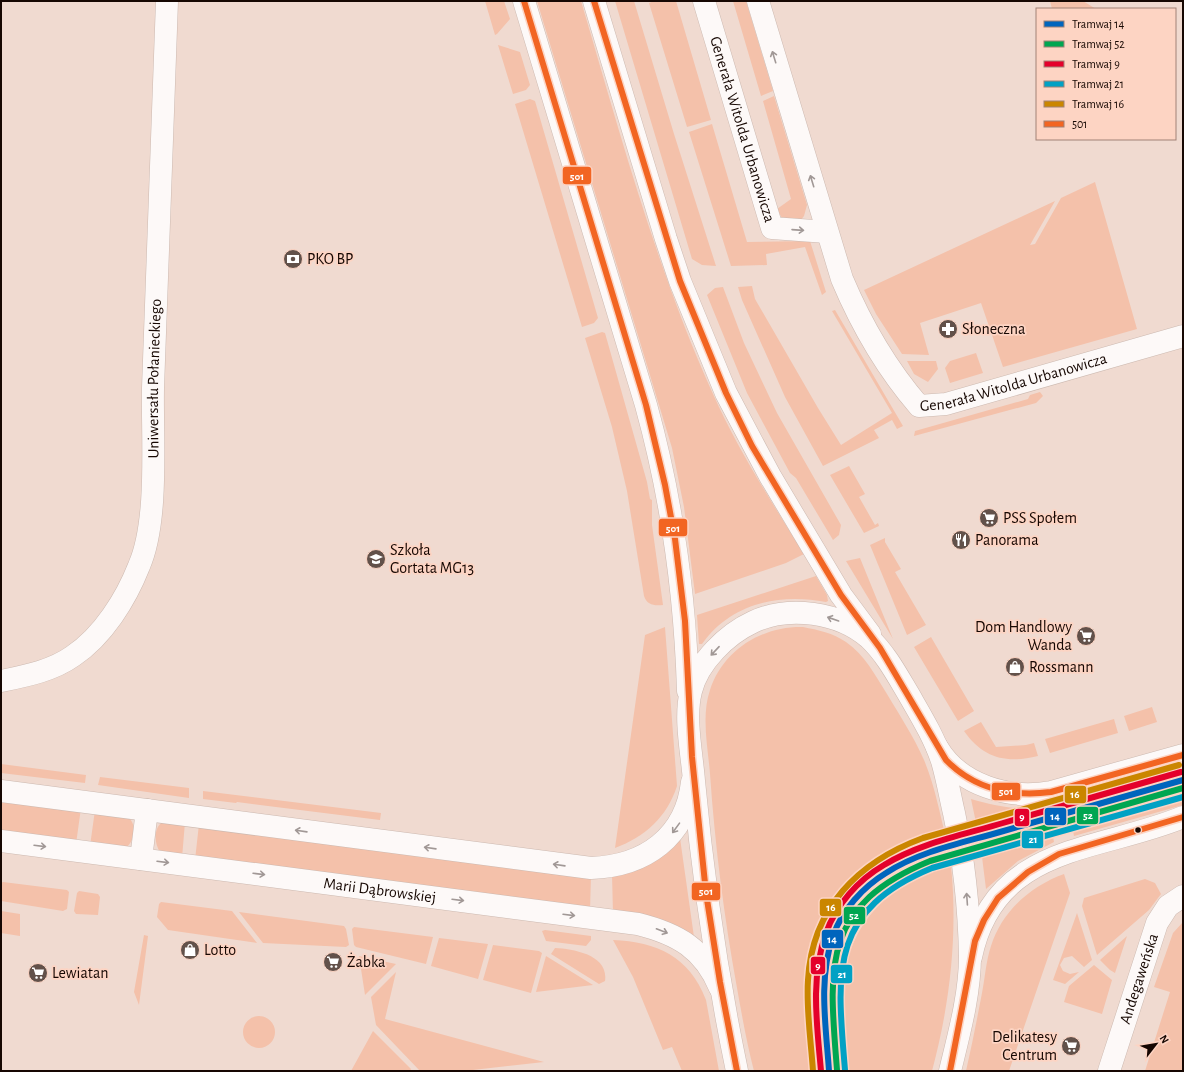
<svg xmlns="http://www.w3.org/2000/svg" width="1184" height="1072" viewBox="0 0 1184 1072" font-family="'Alegreya Sans',sans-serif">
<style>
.green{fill:#f4c1aa}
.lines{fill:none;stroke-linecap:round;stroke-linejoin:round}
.minor-casing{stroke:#ccb9b0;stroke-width:23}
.major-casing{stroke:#ccb9b0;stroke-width:23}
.minor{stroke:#fdf9f8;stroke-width:22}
.major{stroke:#fdf9f8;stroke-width:22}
.bus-1-casing{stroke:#fdd4c3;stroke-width:9}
.bus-1{stroke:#f26522;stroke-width:6}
.tram-1-casing{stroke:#fdd4c3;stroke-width:9}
.tram-2-casing{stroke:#fdd4c3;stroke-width:9}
.tram-3-casing{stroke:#fdd4c3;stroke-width:9}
.tram-4-casing{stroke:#fdd4c3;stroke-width:9}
.tram-5-casing{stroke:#fdd4c3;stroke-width:9}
.tram-1{stroke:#0065bd;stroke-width:6}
.tram-2{stroke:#00a651;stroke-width:6}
.tram-3{stroke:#e4002b;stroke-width:6}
.tram-4{stroke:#01a1c4;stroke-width:6}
.tram-5{stroke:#ca8600;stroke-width:6}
.oneway{stroke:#a19896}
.bus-dot{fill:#160702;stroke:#fdd4c3;stroke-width:1.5}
.labels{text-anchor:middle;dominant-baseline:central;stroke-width:3.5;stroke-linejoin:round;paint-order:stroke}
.street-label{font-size:16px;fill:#160702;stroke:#fdd4c3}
.poi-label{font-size:16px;fill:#160702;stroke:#fdd4c3;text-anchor:start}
.line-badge{stroke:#fdd4c3;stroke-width:1.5}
.badge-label{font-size:11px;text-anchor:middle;font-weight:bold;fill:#fff}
</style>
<rect width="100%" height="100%" fill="#f0dad0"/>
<path class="green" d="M485 1H504L510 19 497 34 495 35Z
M537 1H581C620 133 656 268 713 394 738 450 771 501 804 554L786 563 695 594 684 507 672 448Z
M615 1H634L674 134 716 266 702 265 692 259Z
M654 1H676L711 120 687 127 649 3Z
M733 1H746L773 91 761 96Z
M1050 1H1083L1096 9H1052Z
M498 45 520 52 530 85 526 90 513 94Z
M774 96 807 205 804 216 800 221 783 220 777 209 791 199 763 101Z
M530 99 535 101 598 318 594 323 582 327 515 104Z
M712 124 747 242 810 241 826 292 822 295 805 247 766 254 767 265 731 266 689 132Z
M1095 182 1137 329 1003 367 981 303 920 323 929 355 902 354 876 314 864 290 1055 201 1030 245 1035 244 1061 198Z
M752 286 755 299 818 408 841 445 892 413 832 311 835 310 903 426 897 429 892 420 874 430 879 438 823 466 785 397 742 300 738 287Z
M723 287 744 343 777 413 841 525 839 535 833 540 796 478 790 473 747 393 707 295 715 288Z
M602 332 605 333 647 482 650 499 652 500V525L663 605C654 606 647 605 644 596L627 491 612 427 585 338Z
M976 353 983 373 950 383 945 368 950 361Z
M907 361H936L938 369 928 382 914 374Z
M1040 392 1043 396 1036 403 914 436 915 431 1028 399 1030 395Z
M849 466 865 494 859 497 875 525 878 523 879 526 864 533 830 475Z
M885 538V542L901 569 895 572 926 625 907 635 870 545Z
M860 558 893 639 846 561Z
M816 576 827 595 828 601 826 602C779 593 731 603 702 644H699L697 615Z
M665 627 677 786C667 817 645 837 615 848L645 635Z
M803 627C818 630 833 633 846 642 865 655 875 675 887 694 900 716 914 737 924 760 935 786 940 815 947 842 934 846 921 848 908 853 857 874 820 921 816 976 814 1006 820 1041 822 1071H754C747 1044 742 1016 737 988 724 917 715 846 710 774 708 748 701 716 710 690 723 650 762 626 803 627Z
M931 637 974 711 958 721 914 647Z
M1152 707 1157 722 1129 731 1124 716Z
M1114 719 1118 733 1050 753 1045 739Z
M981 722 996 747 1026 745 1034 743 1038 756C1006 764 983 758 964 731Z
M1 764 86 775 85 783 1 773Z
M1183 768V774L1066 807 1064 802Z
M100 777 189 788V798L98 785Z
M203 791 381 813 380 820 237 802 236 803 203 799Z
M1 797 81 808 76 844 1 834Z
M971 799C996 806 1018 811 1044 807L1046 813 978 832Z
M1183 799V805L1074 836 1073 831Z
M95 810 130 819C137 827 134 841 126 848L90 846Z
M164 821 185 822 182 858 160 852C154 843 153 827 164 821Z
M199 824 591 875 590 911 195 860Z
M1053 837 1054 842 1018 861 986 889 982 857Z
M680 838 694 937 613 914 612 874Z
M951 866C958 935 950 1004 932 1071H847C846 1043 841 1014 843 986 848 922 891 882 951 866Z
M1064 874 1070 893 1009 1071H966C972 1045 977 1019 982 993 985 978 986 961 991 946 1002 911 1031 886 1064 874Z
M1145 879 1155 883 1161 894 1149 910 1097 955 1082 906 1084 898Z
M3 882 67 890 69 892 67 909 63 911 1 901V883Z
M79 891 98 894 100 897 98 915 76 914 74 911 77 893Z
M161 902 232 911 257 943 168 930 157 917 159 904Z
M1 911 20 914V936L1 933Z
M239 912 344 926 346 929 349 945 346 947 263 943Z
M1077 913 1092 960 1084 967 1072 956 1064 958 1060 965 1063 971 1070 974 1079 972 1065 984 1053 980Z
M1183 922V1071H1145L1170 992 1154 987 1173 933Z
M354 927 433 937 426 964 356 947 354 945 352 929Z
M545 930 591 936V940L586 946 546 941 542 931Z
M144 935 148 936 139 1005 134 992Z
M1127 936 1115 973 1110 970 1100 960Z
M439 938 488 944 478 979 431 966Z
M613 940C657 942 689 956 706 1000L719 1071H682L672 1047 663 1050 633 977Z
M493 945 539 951 542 953 531 993 483 980Z
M555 948C574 949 609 955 605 981L599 984 551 954Z
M359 956 396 964 365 995Z
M546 956 593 985 536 992Z
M1094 965 1112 980 1102 1014 1064 1002 1069 986Z
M396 972 385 1019 544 1062 464 1071H420L376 1025 371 997Z
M243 1032a16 16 0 1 1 32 0a16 16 0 1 1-32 0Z
M373 1031 411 1069 410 1071H351Z"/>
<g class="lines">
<defs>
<g id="minor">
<path id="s1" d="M704 1 772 228 827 232"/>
<path id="s2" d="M758 1 842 279C861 324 887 369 919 406L946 404 1183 336"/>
<path id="s3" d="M1 681C25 676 52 671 73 656 103 636 126 599 139 566 159 520 152 439 153 388 157 259 162 130 167 1"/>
<path d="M937 747C959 785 1009 800 1051 792L1183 755"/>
<path d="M1 791 591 868C645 866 686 837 692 782"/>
<path id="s4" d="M1 841 638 924C678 934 704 949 720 988"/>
<path d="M141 859 147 810"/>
<path d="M971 957C994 844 1099 852 1183 817"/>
<path id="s5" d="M1109 1071 1157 923 1168 906 1183 896"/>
</g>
<path id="major" d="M524 1 646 405C672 499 685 593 688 691
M594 1 666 239 680 281 726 393 770 476 841 595 870 634
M737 1071C717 975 703 879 694 781 692 754 684 718 691 691 698 662 727 634 753 622 789 605 839 612 869 638 886 654 897 675 909 695 921 716 934 737 942 761 947 778 950 796 954 813 964 860 969 907 970 956 970 994 959 1034 950 1071"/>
</defs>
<use href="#minor" class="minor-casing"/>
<use href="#major" class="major-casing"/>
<use href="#minor" class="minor"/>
<use href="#major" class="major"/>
<defs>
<path id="bus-1" d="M524 1 646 405 665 485 675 539 685 621 692 757 706 893 720 982 737 1071
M594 1 680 281 726 393 752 446 841 595 880 648 946 760C974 789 1012 797 1051 792L1183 755
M950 1071 975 941 984 920 998 898 1028 872 1059 854 1183 817"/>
</defs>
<use href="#bus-1" class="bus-1-casing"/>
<use href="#bus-1" class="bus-1"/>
<defs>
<path id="tram-1" d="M829 1071C826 1026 818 980 833 936 842 910 863 887 886 873 920 851 962 843 1000 832 1061 815 1122 797 1183 780"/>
<path id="tram-2" d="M837 1070C829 968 820 906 930 861L1183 788"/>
<path id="tram-3" d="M821 1071C817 1025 810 978 826 933 836 905 858 880 884 865 920 843 963 835 1003 823 1062 806 1122 789 1181 772"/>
<path id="tram-4" d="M845 1070C837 973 828 911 932 868L1183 797"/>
<path id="tram-5" d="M813 1071C811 1041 806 1010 808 980 812 908 858 862 923 838L1179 765"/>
</defs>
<use href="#tram-1" class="tram-1-casing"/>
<use href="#tram-2" class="tram-2-casing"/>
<use href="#tram-3" class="tram-3-casing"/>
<use href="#tram-4" class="tram-4-casing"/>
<use href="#tram-5" class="tram-5-casing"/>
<use href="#tram-1" class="tram-1"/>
<use href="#tram-2" class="tram-2"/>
<use href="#tram-3" class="tram-3"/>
<use href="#tram-4" class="tram-4"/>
<use href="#tram-5" class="tram-5"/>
</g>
<defs><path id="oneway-shaft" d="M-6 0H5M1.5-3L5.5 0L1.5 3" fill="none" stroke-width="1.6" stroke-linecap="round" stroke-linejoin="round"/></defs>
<g class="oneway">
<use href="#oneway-shaft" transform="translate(774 57) rotate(-107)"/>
<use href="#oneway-shaft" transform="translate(812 181) rotate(-107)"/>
<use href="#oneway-shaft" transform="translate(798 230) rotate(4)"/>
<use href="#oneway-shaft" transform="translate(833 619) rotate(-161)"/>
<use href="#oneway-shaft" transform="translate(715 651) rotate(133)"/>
<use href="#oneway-shaft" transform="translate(676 828) rotate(126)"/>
<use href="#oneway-shaft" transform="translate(301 831) rotate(-172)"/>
<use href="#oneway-shaft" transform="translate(40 846) rotate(7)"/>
<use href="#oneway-shaft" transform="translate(430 848) rotate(-172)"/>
<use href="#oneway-shaft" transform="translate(163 862) rotate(7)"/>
<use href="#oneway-shaft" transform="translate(559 865) rotate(-172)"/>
<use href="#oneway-shaft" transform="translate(259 874) rotate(7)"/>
<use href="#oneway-shaft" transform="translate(967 899) rotate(-94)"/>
<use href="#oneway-shaft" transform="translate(458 900) rotate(7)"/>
<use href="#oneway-shaft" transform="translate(569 915) rotate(7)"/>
<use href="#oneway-shaft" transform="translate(662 931) rotate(21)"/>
</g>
<defs>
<symbol id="bank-disc" viewBox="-11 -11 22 22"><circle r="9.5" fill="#62514a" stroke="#fdd4c3"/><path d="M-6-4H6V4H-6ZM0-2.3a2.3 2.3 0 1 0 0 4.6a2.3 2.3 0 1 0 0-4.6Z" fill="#fff"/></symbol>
<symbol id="pharmacy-disc" viewBox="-11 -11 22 22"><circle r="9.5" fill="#62514a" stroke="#fdd4c3"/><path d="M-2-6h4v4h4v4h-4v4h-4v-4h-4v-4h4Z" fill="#fff"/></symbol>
<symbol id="supermarket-disc" viewBox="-11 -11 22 22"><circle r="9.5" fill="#62514a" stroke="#fdd4c3"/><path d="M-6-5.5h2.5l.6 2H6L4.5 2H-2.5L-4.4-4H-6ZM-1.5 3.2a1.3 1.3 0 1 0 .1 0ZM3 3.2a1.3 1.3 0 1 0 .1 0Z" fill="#fff"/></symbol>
<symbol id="restaurant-disc" viewBox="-11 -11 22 22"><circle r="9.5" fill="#62514a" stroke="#fdd4c3"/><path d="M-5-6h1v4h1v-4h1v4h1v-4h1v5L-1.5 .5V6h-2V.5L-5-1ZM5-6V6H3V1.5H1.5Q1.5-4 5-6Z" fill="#fff"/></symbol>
<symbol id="school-disc" viewBox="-11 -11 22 22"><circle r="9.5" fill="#62514a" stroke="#fdd4c3"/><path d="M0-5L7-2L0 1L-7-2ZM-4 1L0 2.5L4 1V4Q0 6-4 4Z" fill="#fff"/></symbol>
<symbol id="shop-disc" viewBox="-11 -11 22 22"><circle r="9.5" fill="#62514a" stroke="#fdd4c3"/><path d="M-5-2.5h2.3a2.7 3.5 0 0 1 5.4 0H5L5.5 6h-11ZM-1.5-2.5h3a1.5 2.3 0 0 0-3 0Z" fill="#fff"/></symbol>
</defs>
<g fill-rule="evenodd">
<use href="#bank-disc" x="282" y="248" width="22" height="22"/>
<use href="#pharmacy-disc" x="937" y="318" width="22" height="22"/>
<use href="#supermarket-disc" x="978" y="507" width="22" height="22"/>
<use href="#restaurant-disc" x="950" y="529" width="22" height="22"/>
<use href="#school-disc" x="365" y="548" width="22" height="22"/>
<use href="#supermarket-disc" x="1075" y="625" width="22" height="22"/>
<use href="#shop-disc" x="1004" y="656" width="22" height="22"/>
<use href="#shop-disc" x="179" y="939" width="22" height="22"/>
<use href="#supermarket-disc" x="322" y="951" width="22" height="22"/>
<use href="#supermarket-disc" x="27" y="962" width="22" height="22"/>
<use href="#supermarket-disc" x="1060" y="1035" width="22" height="22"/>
</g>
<circle class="bus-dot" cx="1138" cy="830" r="3.5"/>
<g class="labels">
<g class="street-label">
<text stroke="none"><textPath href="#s1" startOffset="134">Generała Witolda Urbanowicza</textPath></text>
<text stroke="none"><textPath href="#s2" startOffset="537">Generała Witolda Urbanowicza</textPath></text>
<text stroke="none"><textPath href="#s3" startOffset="379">Uniwersału Połanieckiego</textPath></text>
<text stroke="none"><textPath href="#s4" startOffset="382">Marii Dąbrowskiej</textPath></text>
<text stroke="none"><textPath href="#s5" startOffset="97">Andegaweńska</textPath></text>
</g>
<g class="poi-label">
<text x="307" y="259">PKO BP</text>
<text x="962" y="329">Słoneczna</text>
<text x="1003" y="518">PSS Społem</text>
<text x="975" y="540">Panorama</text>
<text x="390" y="550">Szkoła<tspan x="390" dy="18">Gortata MG13</tspan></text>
<text x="1072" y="627" text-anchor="end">Dom Handlowy<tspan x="1072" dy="18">Wanda</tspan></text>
<text x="1029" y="667">Rossmann</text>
<text x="204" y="950">Lotto</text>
<text x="347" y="962">Żabka</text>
<text x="52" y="973">Lewiatan</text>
<text x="1057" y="1037" text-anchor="end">Delikatesy<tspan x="1057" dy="18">Centrum</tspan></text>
</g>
</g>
<g class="line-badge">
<rect x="562" y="166" width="30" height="19" rx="4" fill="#f26522"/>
<rect x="658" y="518" width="30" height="19" rx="4" fill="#f26522"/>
<rect x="991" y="782" width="30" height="19" rx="4" fill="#f26522"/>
<rect x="1064" y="785" width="23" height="19" rx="4" fill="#ca8600"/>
<rect x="1076" y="806" width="23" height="19" rx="4" fill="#00a651"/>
<rect x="1044" y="807" width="23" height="19" rx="4" fill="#0065bd"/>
<rect x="1014" y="808" width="16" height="19" rx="4" fill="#e4002b"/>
<rect x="1021" y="830" width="23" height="19" rx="4" fill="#01a1c4"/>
<rect x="691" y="882" width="30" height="19" rx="4" fill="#f26522"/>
<rect x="819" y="898" width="23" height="19" rx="4" fill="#ca8600"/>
<rect x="843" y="906" width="23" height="19" rx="4" fill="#00a651"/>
<rect x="821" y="929" width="23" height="20" rx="4" fill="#0065bd"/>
<rect x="810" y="956" width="16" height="19" rx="4" fill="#e4002b"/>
<rect x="830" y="964" width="23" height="20" rx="4" fill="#01a1c4"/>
</g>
<g class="badge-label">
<text x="577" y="180">501</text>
<text x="673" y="532">501</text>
<text x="1006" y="795">501</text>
<text x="1075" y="798">16</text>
<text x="1088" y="819">52</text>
<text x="1055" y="820">14</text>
<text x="1022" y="821">9</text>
<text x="1033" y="843">21</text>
<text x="706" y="895">501</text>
<text x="831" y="911">16</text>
<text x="854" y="919">52</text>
<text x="832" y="943">14</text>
<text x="818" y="970">9</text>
<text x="842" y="978">21</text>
</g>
<rect width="1184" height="1072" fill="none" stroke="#160702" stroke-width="4"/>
<rect x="1036" y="8" width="140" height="132" fill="#fdd4c3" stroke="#a18276"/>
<rect x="1044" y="21" width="20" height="6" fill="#0065bd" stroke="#a18276"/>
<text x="1072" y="28" font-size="12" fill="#160702">Tramwaj 14</text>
<rect x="1044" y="41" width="20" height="6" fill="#00a651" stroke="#a18276"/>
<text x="1072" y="48" font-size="12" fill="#160702">Tramwaj 52</text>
<rect x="1044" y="61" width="20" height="6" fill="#e4002b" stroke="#a18276"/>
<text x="1072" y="68" font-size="12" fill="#160702">Tramwaj 9</text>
<rect x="1044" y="81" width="20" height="6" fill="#01a1c4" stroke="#a18276"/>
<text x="1072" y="88" font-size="12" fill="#160702">Tramwaj 21</text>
<rect x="1044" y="101" width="20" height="6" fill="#ca8600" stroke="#a18276"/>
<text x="1072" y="108" font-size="12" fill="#160702">Tramwaj 16</text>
<rect x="1044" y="121" width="20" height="6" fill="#f26522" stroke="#a18276"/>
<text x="1072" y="128" font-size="12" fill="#160702">501</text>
<g transform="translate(1156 1044) rotate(59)" stroke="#fdd4c3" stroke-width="3" paint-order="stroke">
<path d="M0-3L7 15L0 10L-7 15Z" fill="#160702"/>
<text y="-6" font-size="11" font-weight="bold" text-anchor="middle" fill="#160702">N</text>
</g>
</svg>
